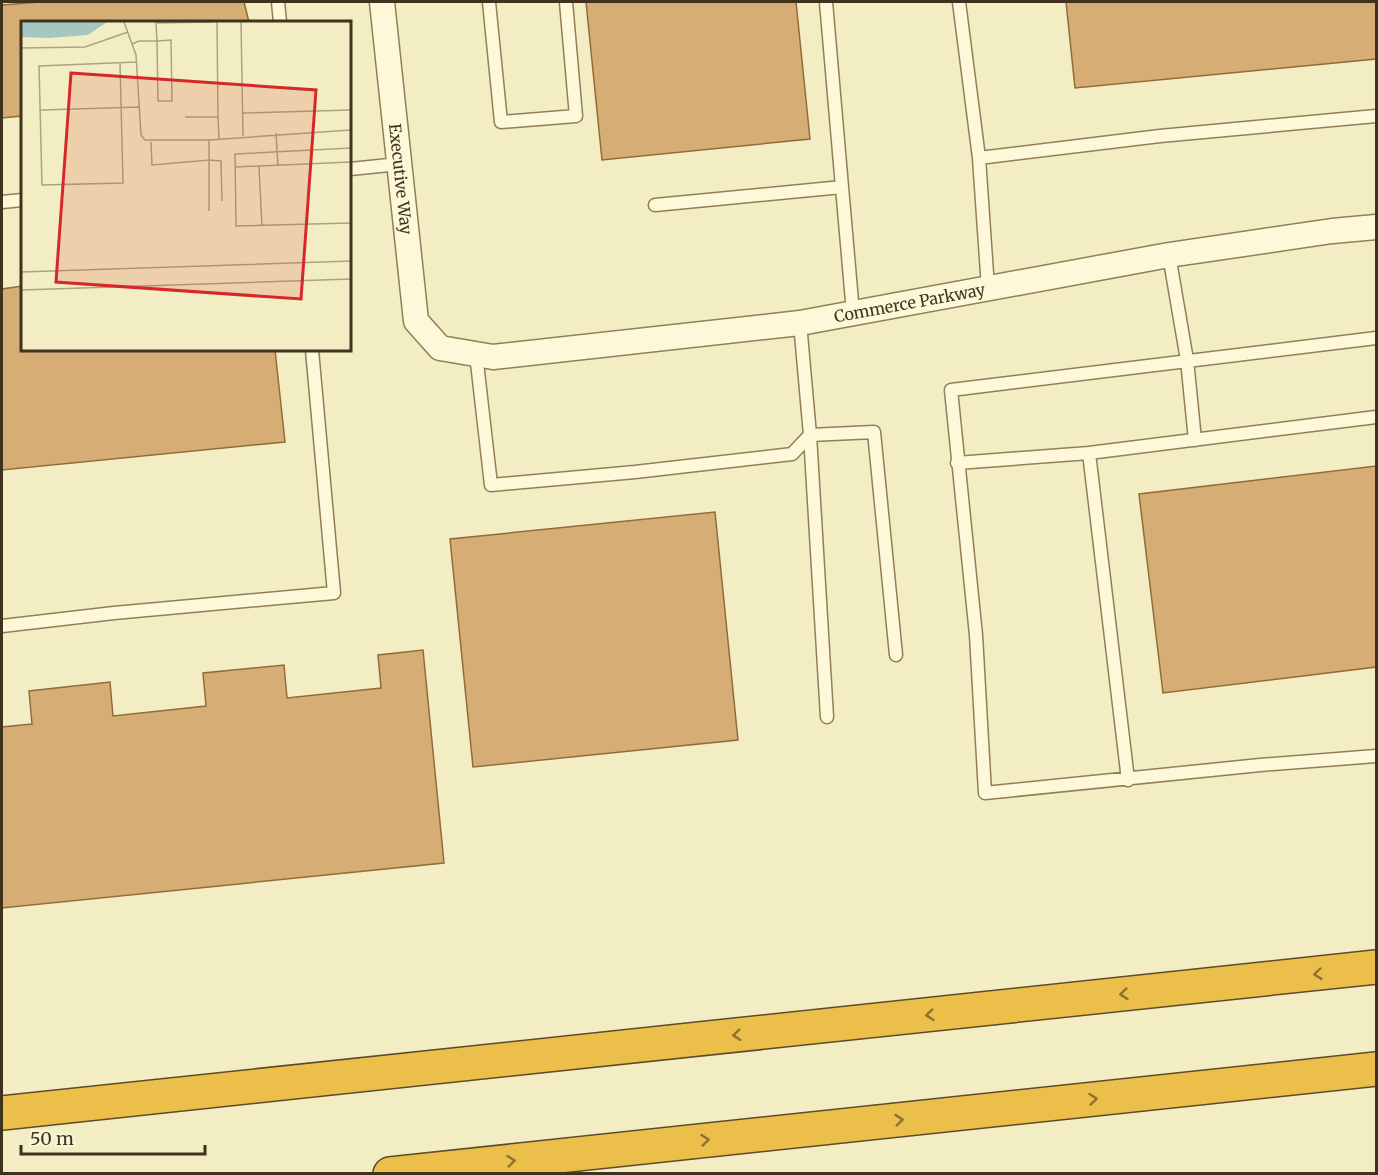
<svg xmlns="http://www.w3.org/2000/svg" width="1378" height="1175" viewBox="0 0 1378 1175" font-family="Merriweather,serif">
<style>
.building{fill:#d6ad74;stroke:#936b3a;stroke-width:1.5}
.lines{fill:none;stroke-linecap:round;stroke-linejoin:round}
.lane-casing{stroke:#917f57;stroke-width:15}
.street-casing{stroke:#917f57;stroke-width:27}
.highway-casing{stroke:#5e4b2c;stroke-width:36}
.lane{stroke:#fdf8d8;stroke-width:12}
.street{stroke:#fdf8d8;stroke-width:24}
.highway{stroke:#ecbf4a;stroke-width:33}
.oneway{stroke:#8d7231}
.labels{text-anchor:middle;dominant-baseline:central;stroke-width:6;stroke-linejoin:round;paint-order:stroke}
.street-label{font-size:16px;fill:#3f331d;stroke:#faf5d4}
.inset-road{fill:none;stroke:#aba381;stroke-width:1.5}
.view{fill:#d62828;fill-opacity:0.15;stroke:#d62828;stroke-width:3}
.inset-edge{fill:none;stroke:#3f331d;stroke-width:3}
</style>
<rect width="100%" height="100%" fill="#f3edc3"/>
<path class="building" d="M40 2H244L249 22H22V116L2 118V5Z
M586 2H796L810 139 602 160Z
M1066 2H1376V59L1075 88Z
M22 286V350H275L285 442 2 470V289Z
M1376 466V667L1163 693 1139 494Z
M715 512 738 740 473 767 450 539Z
M423 650 444 863 2 908V727L32 724 29 691 110 682 113 716 206 706 203 673 284 665 287 698 381 688 378 655Z"/>
<g class="lines">
<defs>
<path id="lane" d="M278 2 280 22
M489 2 501 122 576 116 566 2
M826 2 842 187
M959 2 979 158 988 288
M979 158 1160 136 1376 116
M350 169 399 164
M2 202 22 200
M655 205 842 187 853 313
M1169 255 1187 360 1195 440
M800 323 810 435 874 432 896 655
M1376 338 951 390 976 635 985 793 1260 765 1376 756
M476 354 491 485 635 472 792 454 810 435 827 717
M1089 453 1128 780
M957 463 1089 453 1376 417
M2 626 114 613 334 593 312 350"/>
<g id="street">
<path id="s1" d="M382 2 416 321 440 348 493 357 800 323 1169 255 1332 231 1376 227"/>
</g>
<path id="highway" d="M2 1113 1376 967
M390 1174 1376 1069"/>
</defs>
<use href="#lane" class="lane-casing"/>
<use href="#street" class="street-casing"/>
<use href="#highway" class="highway-casing"/>
<use href="#lane" class="lane"/>
<use href="#street" class="street"/>
<use href="#highway" class="highway"/>
</g>
<defs><path id="oneway-chevron" d="M-2-3.5L2.5 0L-2 3.5" fill="none" stroke-width="1.6" stroke-linecap="round" stroke-linejoin="round" transform="scale(1.5)"/></defs>
<g class="oneway">
<use href="#oneway-chevron" transform="translate(1318 974) rotate(174)"/>
<use href="#oneway-chevron" transform="translate(1124 994) rotate(174)"/>
<use href="#oneway-chevron" transform="translate(930 1015) rotate(174)"/>
<use href="#oneway-chevron" transform="translate(737 1035) rotate(174)"/>
<use href="#oneway-chevron" transform="translate(1093 1099) rotate(-6)"/>
<use href="#oneway-chevron" transform="translate(899 1120) rotate(-6)"/>
<use href="#oneway-chevron" transform="translate(705 1140) rotate(-6)"/>
<use href="#oneway-chevron" transform="translate(511 1161) rotate(-6)"/>
</g>
<g class="labels">
<g class="street-label">
<text stroke="none"><textPath href="#s1" startOffset="178">Executive Way</textPath></text>
<text stroke="none"><textPath href="#s1" startOffset="831">Commerce Parkway</textPath></text>
</g>
</g>
<g transform="translate(21 21)">
<rect width="330" height="330" fill="#f3edc3"/>
<path d="M0 1H86L67 14 28 17 0 16Z" fill="#a6c6c2"/>
<path class="inset-road" d="M103 1 115 34 120 114 124 119H188L330 109M196 1 197 96M220 1 222 115M111 23 118 20H136L150 19 151 80H137L136 20 135 2 192 1M0 27 64 26 107 11M99 42 102 162 21 164 18 45 116 41M0 56V27M20 89 119 86M222 92 330 89M164 96H197L198 118M255 112 257 145M188 119V139L200 140 201 180M130 121 131 144 188 139V190M330 127 214 133 215 205 330 202M214 146 330 141M238 146 241 205M0 251 330 240M0 269 330 258"/>
<path class="view" d="M50 52 295 69 280 278 35 261Z"/>
<rect width="330" height="330" class="inset-edge"/>
</g>
<rect width="1378" height="1175" fill="none" stroke="#3f331d" stroke-width="6"/>
<path d="M21 1145v9h184v-9" fill="none" stroke="#3f331d" stroke-width="3"/>
<text x="30" y="1145" font-size="18" fill="#3f331d" stroke="#faf5d4" stroke-width="4.5" paint-order="stroke">50 m</text>
</svg>
